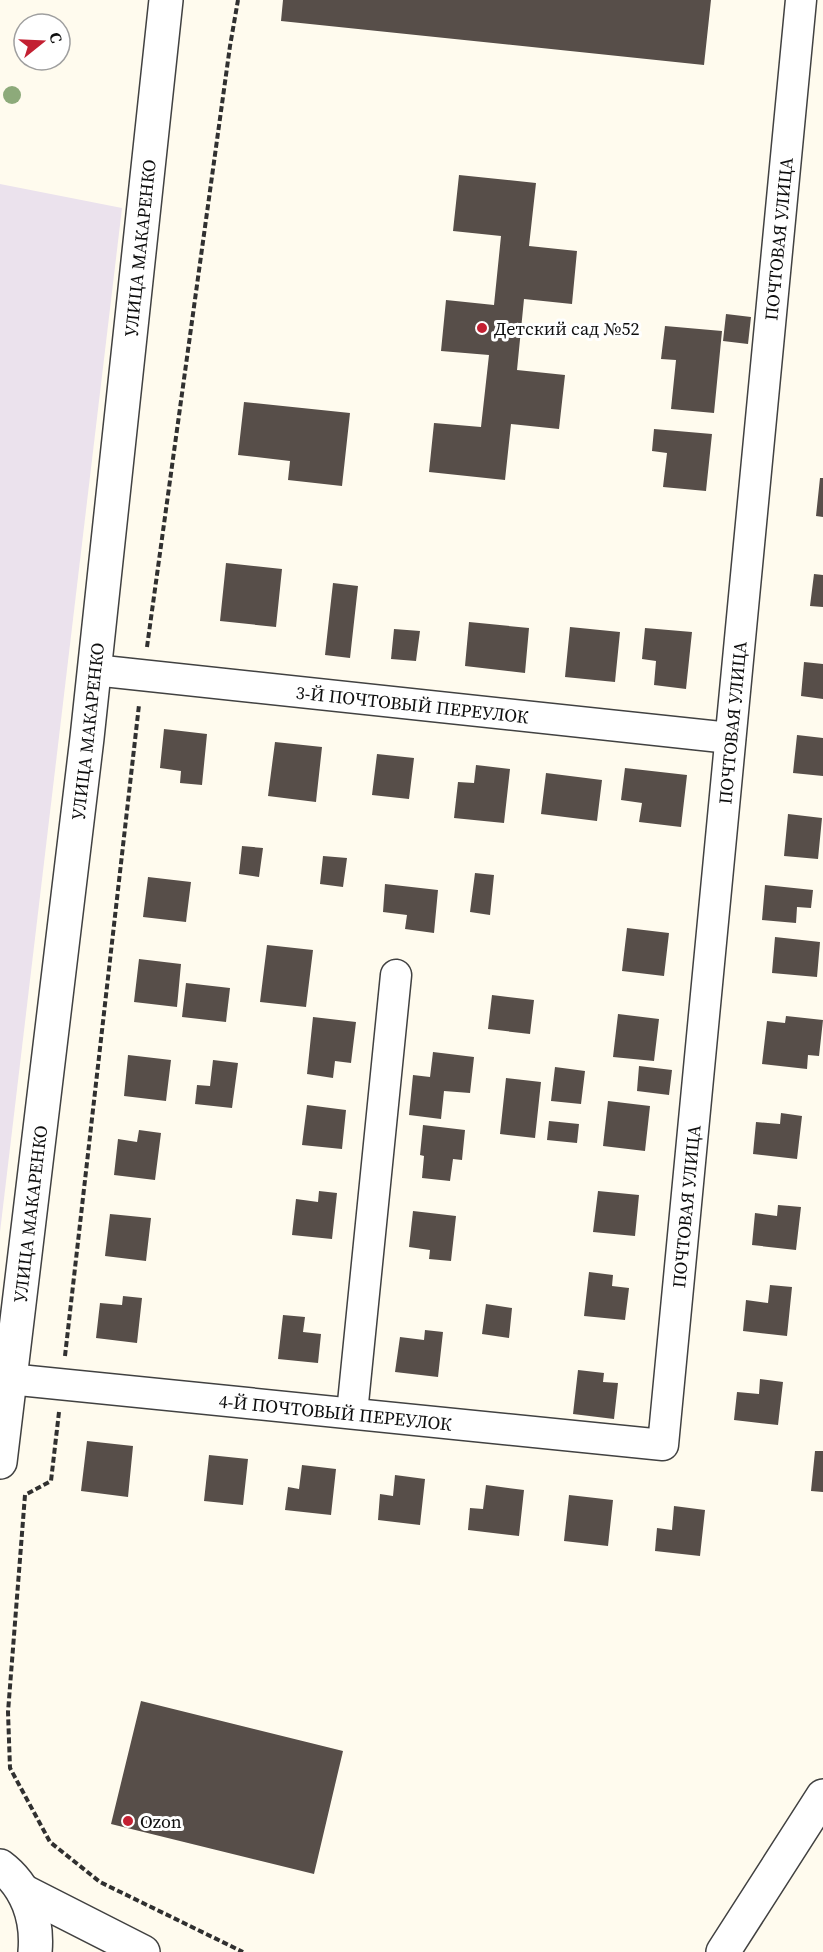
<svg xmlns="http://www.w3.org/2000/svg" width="823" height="1952" viewBox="0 0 823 1952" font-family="'Source Serif 4',serif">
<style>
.industrial{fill:#ebe2ed}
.building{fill:#574e49}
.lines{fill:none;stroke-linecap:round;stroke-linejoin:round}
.minor-casing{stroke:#414141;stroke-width:33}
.tertiary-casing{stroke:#414141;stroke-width:36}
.path{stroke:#303030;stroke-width:4;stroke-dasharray:6 3;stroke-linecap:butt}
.minor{stroke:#fff;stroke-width:30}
.tertiary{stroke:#fff;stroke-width:33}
.tree{fill:#8daa7a}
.poi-dot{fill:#c32032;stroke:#fff;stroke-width:2}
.labels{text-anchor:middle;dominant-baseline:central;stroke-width:6;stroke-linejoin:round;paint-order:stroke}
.street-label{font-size:18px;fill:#0e0e0e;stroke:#fff}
.poi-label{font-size:18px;fill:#0e0e0e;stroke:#fff;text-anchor:start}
</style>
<rect width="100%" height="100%" fill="#fffbee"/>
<path class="industrial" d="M0 184 122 208 0 1232Z"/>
<path class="building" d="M283 0H711L704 65 281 21Z
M459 175 536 183 529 246 577 251 572 304 524 299 517 370 565 375 559 429 511 424 505 480 429 472 434 423 481 427 489 355 441 351 446 300 494 305 501 236 453 231Z
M726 314 751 317 748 344 723 341Z
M665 326 722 331 714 413 671 409 676 360 661 359Z
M244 402 350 413 342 486 288 480 290 461 238 455Z
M654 429 712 434 706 491 663 487 667 453 652 451Z
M820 478H823V517L816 516Z
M226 563 282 569 276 627 220 621Z
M814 574 823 575V607L810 606Z
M333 583 358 586 350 658 325 655Z
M469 622 529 628 525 673 465 666Z
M570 627 620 632 615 682 565 677Z
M645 628 692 632 686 689 654 685 656 661 642 659Z
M394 629 420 631 416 661 391 659Z
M804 662 823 664V699L801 696Z
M164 729 207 734 202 785 180 783 181 771 160 768Z
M797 735 823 738V776L793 773Z
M275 742 322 747 316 802 268 796Z
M377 754 414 758 409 799 372 795Z
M476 765 510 769 504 823 454 818 458 782 474 783Z
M625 768 687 775 681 827 639 822 642 803 621 800Z
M546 773 602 780 597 821 541 814Z
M788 814 822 818 818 859 784 856Z
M242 846 263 848 259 877 239 874Z
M323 856 347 858 343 887 320 884Z
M475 873 494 875 490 915 470 912Z
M148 877 191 882 186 922 143 917Z
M385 884 438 890 434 933 405 929 407 915 383 912Z
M765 885 813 890 811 908 797 907 796 923 762 920Z
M627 928 669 933 664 976 622 971Z
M775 937 820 942 817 977 772 973Z
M267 945 313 950 306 1007 260 1002Z
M139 959 181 964 177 1007 134 1002Z
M186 983 230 988 226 1022 182 1017Z
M492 995 534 1000 530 1034 488 1029Z
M618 1014 659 1019 654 1061 613 1057Z
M786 1016 823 1020 819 1056 808 1055 807 1069 762 1064 767 1021 785 1023Z
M313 1017 356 1022 351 1063 335 1061 333 1078 307 1074Z
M433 1052 474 1057 470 1093 444 1091 441 1119 409 1115 413 1075 430 1077Z
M128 1055 171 1060 166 1101 124 1096Z
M213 1060 238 1063 232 1108 195 1104 197 1085 210 1086Z
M639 1066 672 1070 669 1095 637 1091Z
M555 1067 585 1071 581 1104 551 1101Z
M506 1078 541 1082 535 1138 500 1134Z
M608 1101 650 1106 645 1151 603 1146Z
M307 1105 346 1110 342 1149 302 1145Z
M781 1113 802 1116 797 1159 753 1154 756 1122 780 1124Z
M549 1121 579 1124 577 1143 547 1140Z
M423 1125 465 1130 462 1160 453 1159 450 1181 422 1178 424 1156 420 1155Z
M139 1130 161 1133 155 1180 114 1175 118 1139 137 1142Z
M319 1191 337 1193 332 1239 292 1235 296 1199 318 1202Z
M598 1191 639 1195 635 1236 593 1232Z
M778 1205 801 1207 796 1250 752 1245 755 1213 777 1216Z
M413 1211 456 1216 451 1261 429 1259 430 1250 409 1247Z
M110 1214 151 1218 146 1261 105 1256Z
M589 1272 613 1275 612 1286 629 1288 625 1320 584 1316Z
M770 1285 792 1287 787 1336 743 1331 746 1300 768 1303Z
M123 1296 142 1298 137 1343 96 1338 100 1303 122 1305Z
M486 1304 512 1308 509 1338 482 1334Z
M283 1315 305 1317 303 1332 321 1334 318 1363 278 1359Z
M425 1330 443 1332 438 1377 395 1372 400 1337 424 1340Z
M578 1370 604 1373 603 1382 618 1383 614 1419 573 1414Z
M760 1379 783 1382 778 1425 734 1420 737 1392 759 1394Z
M87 1441 133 1446 128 1497 81 1491Z
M815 1451H823V1492L811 1491Z
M209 1455 248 1459 243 1505 204 1501Z
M302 1465 336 1469 331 1515 285 1510 288 1487 299 1489Z
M395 1475 425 1479 420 1525 378 1520 380 1494 393 1496Z
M486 1485 524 1490 519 1536 468 1530 470 1508 483 1509Z
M569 1495 613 1500 608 1546 564 1541Z
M674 1506 705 1510 700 1556 655 1551 657 1528 672 1530Z
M141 1701 343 1751 314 1874 111 1824Z"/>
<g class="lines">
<defs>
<g id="minor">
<path id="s1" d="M94 670 730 738"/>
<path id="s2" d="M9 1379 663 1445 801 0"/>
<path d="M352 1413 396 975"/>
</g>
<g id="tertiary">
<path id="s3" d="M0 1462 87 738 166 0"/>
<path d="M0 1866C27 1886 38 1919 35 1952"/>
<path d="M23 1891 143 1952"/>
<path d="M723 1952 823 1796"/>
</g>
</defs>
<use href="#minor" class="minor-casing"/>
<use href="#tertiary" class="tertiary-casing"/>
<path class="path" d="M147 647 230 46 238 0
M65 1356 139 705
M59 1412 51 1481 25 1495 8 1712 10 1768 50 1842 100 1882 243 1952"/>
<use href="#minor" class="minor"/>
<use href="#tertiary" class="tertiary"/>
</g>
<circle class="tree" cx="12" cy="95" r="9"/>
<g class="poi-dot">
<circle cx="482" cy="328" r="6"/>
<circle cx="128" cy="1821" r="6"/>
</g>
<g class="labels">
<g class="street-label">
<text stroke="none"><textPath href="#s2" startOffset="1869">ПОЧТОВАЯ УЛИЦА</textPath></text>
<text stroke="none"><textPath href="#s3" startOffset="1222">УЛИЦА МАКАРЕНКО</textPath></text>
<text stroke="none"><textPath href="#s1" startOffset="320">3-Й ПОЧТОВЫЙ ПЕРЕУЛОК</textPath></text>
<text stroke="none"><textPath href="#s2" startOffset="1383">ПОЧТОВАЯ УЛИЦА</textPath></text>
<text stroke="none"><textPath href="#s3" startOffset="736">УЛИЦА МАКАРЕНКО</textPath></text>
<text stroke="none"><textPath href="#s2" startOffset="897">ПОЧТОВАЯ УЛИЦА</textPath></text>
<text stroke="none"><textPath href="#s3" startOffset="250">УЛИЦА МАКАРЕНКО</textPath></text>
<text stroke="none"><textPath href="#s2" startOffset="328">4-Й ПОЧТОВЫЙ ПЕРЕУЛОК</textPath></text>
</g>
<g class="poi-label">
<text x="494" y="328">Детский сад №52</text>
<text x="140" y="1821">Ozon</text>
</g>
</g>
<g transform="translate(42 42) rotate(72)"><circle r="28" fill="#ffffff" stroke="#9f9f9f" stroke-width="1.5"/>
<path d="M0-4.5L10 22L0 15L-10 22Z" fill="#c32032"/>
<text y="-9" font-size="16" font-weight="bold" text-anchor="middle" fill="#0e0e0e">С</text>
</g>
</svg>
